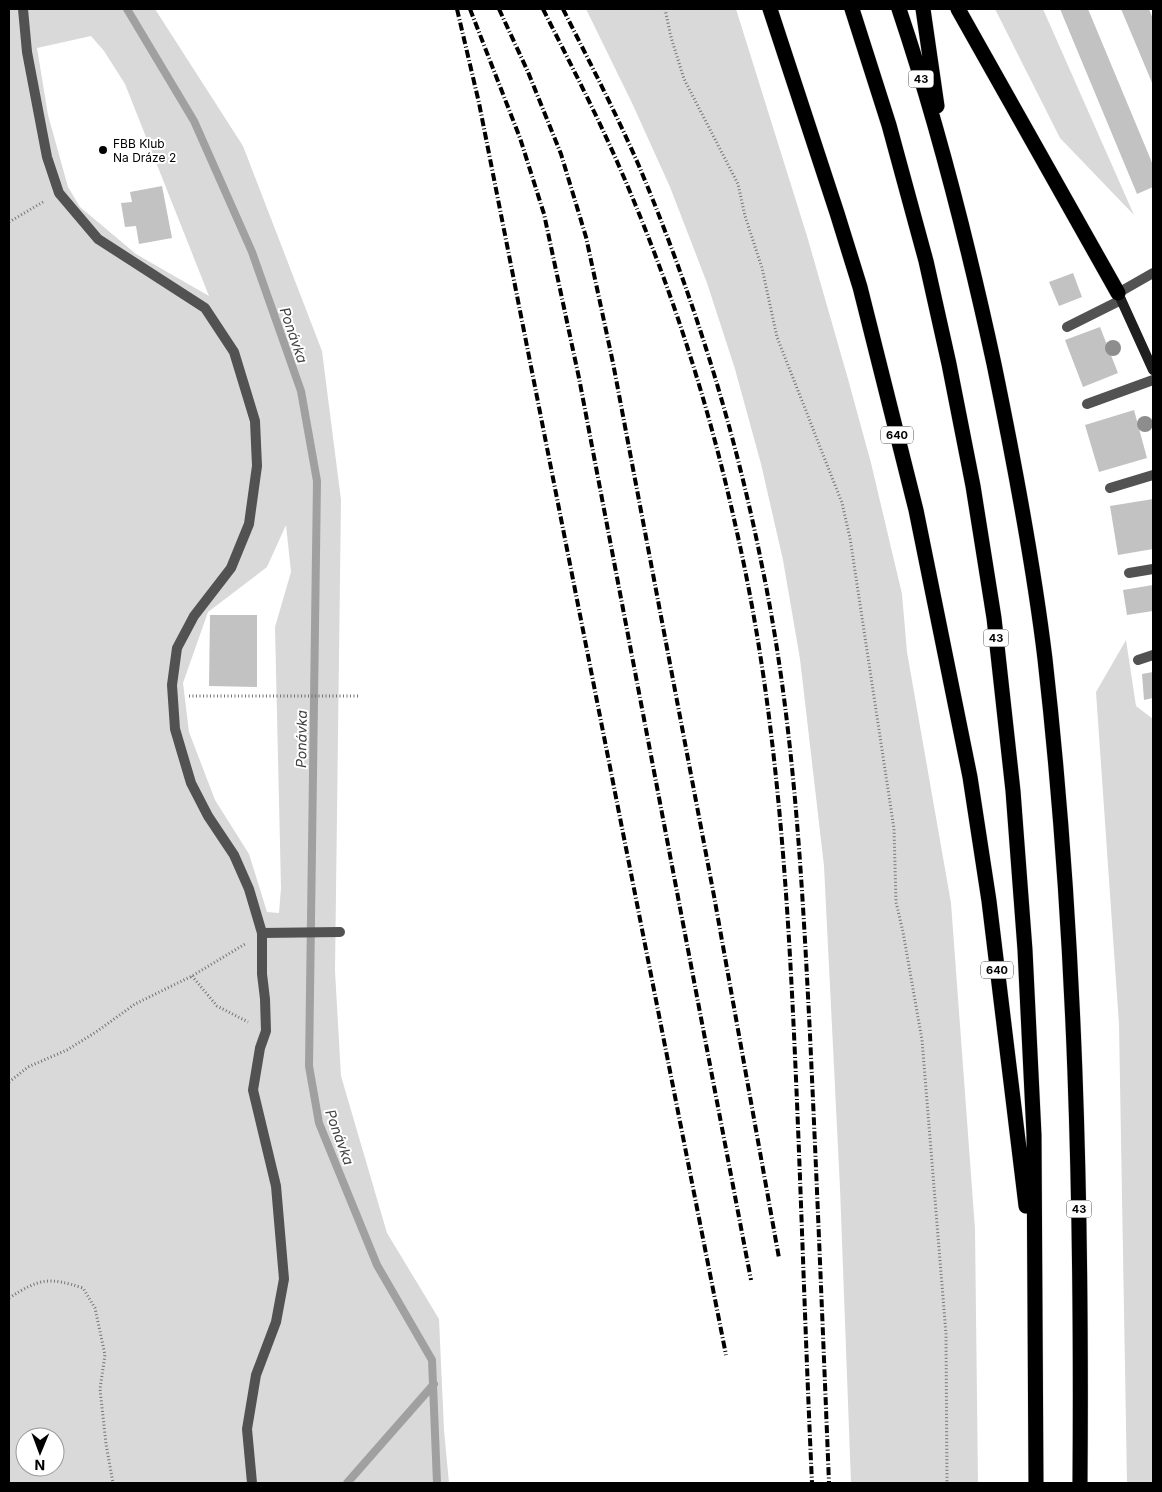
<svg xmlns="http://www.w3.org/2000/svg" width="1162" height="1492" viewBox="0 0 1162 1492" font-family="Inter,sans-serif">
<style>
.green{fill:#d9d9d9;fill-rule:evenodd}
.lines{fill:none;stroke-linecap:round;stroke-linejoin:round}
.stream{stroke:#a0a0a0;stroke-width:8}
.building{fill:#c2c2c2}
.highway-casing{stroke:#dbdbdb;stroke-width:16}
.path{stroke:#747474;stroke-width:3;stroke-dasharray:1 2.5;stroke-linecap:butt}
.lane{stroke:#525252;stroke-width:10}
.secondary{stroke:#1f1f1f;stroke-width:10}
.highway{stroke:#000;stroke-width:15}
.rail{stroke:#000;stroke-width:4;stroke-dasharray:8 2.5 1 2.5;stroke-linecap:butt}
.tree{fill:#8d8d8d}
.poi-dot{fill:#000;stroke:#fff;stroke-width:2}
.labels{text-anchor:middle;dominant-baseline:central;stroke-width:4;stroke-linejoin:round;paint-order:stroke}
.shield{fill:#fff;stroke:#4c4c4c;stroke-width:1}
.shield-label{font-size:11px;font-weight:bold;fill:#000}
.poi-label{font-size:12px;fill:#000;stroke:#fff;text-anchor:start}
.water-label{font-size:14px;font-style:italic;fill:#414141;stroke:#fff}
</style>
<rect width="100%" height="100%" fill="#fff"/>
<path class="green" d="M9 9H155L243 146 322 351 341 500 335 971 341 1076 387 1233 439 1319 444 1430 449 1483H9ZM91 36 104 51 125 84 209 296 136 254 80 207 68 187 48 115 37 48ZM286 525 291 572 275 627 281 888 279 913 267 912 249 854 215 800 189 732 183 683 208 612 267 567ZM25 1437H55V1467H25Z
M586 9H736L807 236 848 379 871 463 902 594 907 652 951 903 975 1229 978 1483H851L840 1188 824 866 800 659 783 560 761 464 735 369 707 283 670 187 632 103Z
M995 9H1043L1134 215 1060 138Z
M1126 640 1136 706 1153 719V1483H1127L1119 1024 1096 692Z"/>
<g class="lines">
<path class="stream" d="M127 9 194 121 252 252 301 391 317 481 309 1066 319 1123 377 1265 432 1360 437 1483
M347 1483 434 1384"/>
</g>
<path class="building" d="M1060 9H1088L1153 165V187L1137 194Z
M1121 9H1149L1153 19V85Z
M162 186 172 238 139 244 136 226 125 227 121 203 132 202 130 192Z
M1073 273 1082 297 1059 306 1049 282Z
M1100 327 1118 373 1083 387 1065 340Z
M1134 410 1147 458 1099 472 1085 425Z
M1153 499V549L1118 555 1110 506Z
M1153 585V611L1127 615 1123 590Z
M210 615H257V687L209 686Z
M1153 672V698L1144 700 1142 674Z"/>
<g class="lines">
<defs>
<path id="highway" d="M770 9 837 213 860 287 916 510 970 777 989 901 1026 1206
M852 9 889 125 926 261 949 364 973 486 994 618 1013 791 1025 950 1034 1135 1036 1483
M899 9C938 125 968 244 994 364 1014 461 1033 560 1045 659 1076 933 1082 1208 1080 1483
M923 9 937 106
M958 9 1118 293"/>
</defs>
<use href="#highway" class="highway-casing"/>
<path class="path" d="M665 9 671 37 684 79 738 184 745 216 762 268 777 337 842 503 850 538 894 829 896 902 903 932 922 1040 946 1334 947 1483
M9 222 43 202
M189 696H359
M192 976 217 1006 248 1022
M9 1082 28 1067 67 1050 96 1032 135 1004 192 976 245 944
M9 1298C40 1278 49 1277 83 1288L95 1308 105 1355 100 1389 106 1444 113 1483"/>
<path class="lane" d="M23 9 27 52 47 157 59 193 98 239 205 308 234 352 255 421 257 466 249 524 231 568 194 616 177 648 172 685 175 729 191 783 208 816 234 855 249 889 262 933V974L265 999 266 1031 260 1048 253 1090 276 1186 284 1279 276 1322 256 1375 247 1429 252 1483
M1118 293 1153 273
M1067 327 1121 300
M1087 404 1153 380
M1110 488 1153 475
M1129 573 1153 569
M1138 660 1153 655
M262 933 340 932"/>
<path class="secondary" d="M1118 293 1153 370"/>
<use href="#highway" class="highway"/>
<path class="rail" d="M457 9 479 103 726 1355
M470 9 520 138 544 214 579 378 751 1280
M499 9 528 72 561 154 586 237 613 363 714 896 779 1258
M543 9C569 61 596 113 619 166 670 283 709 404 736 528 774 694 786 865 794 1034 801 1184 805 1334 812 1483
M563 9C589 61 616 113 639 166 693 295 735 429 762 566 794 720 802 878 810 1035 817 1184 823 1334 829 1483"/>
</g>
<g class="tree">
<circle cx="1113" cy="348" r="8"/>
<circle cx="1145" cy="424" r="8"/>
</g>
<circle class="poi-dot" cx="103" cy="150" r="5"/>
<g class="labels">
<g class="shield">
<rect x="908.5" y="70.5" width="25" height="17" rx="4"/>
<rect x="881" y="426.5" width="32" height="17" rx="4"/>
<rect x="983.5" y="629.5" width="25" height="17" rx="4"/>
<rect x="981" y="961.5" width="32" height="17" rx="4"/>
<rect x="1066.5" y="1200.5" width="25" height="17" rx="4"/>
</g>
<g class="shield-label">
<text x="921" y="79">43</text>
<text x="897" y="435">640</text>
<text x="996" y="638">43</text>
<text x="997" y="970">640</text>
<text x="1079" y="1209">43</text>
</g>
<g class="poi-label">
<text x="113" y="143">FBB Klub<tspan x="113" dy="14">Na Dráze 2</tspan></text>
</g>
<g class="water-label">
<text transform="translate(294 335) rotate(71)">Ponávka</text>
<text transform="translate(301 739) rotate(-89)">Ponávka</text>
<text transform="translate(340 1137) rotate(70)">Ponávka</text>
</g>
</g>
<rect width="1162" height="1492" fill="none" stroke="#000000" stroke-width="20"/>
<g transform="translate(40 1452) rotate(181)"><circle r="24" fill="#ffffff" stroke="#999999"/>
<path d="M0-4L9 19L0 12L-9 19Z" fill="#000000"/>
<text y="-8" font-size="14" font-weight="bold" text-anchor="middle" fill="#000000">N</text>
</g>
</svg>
